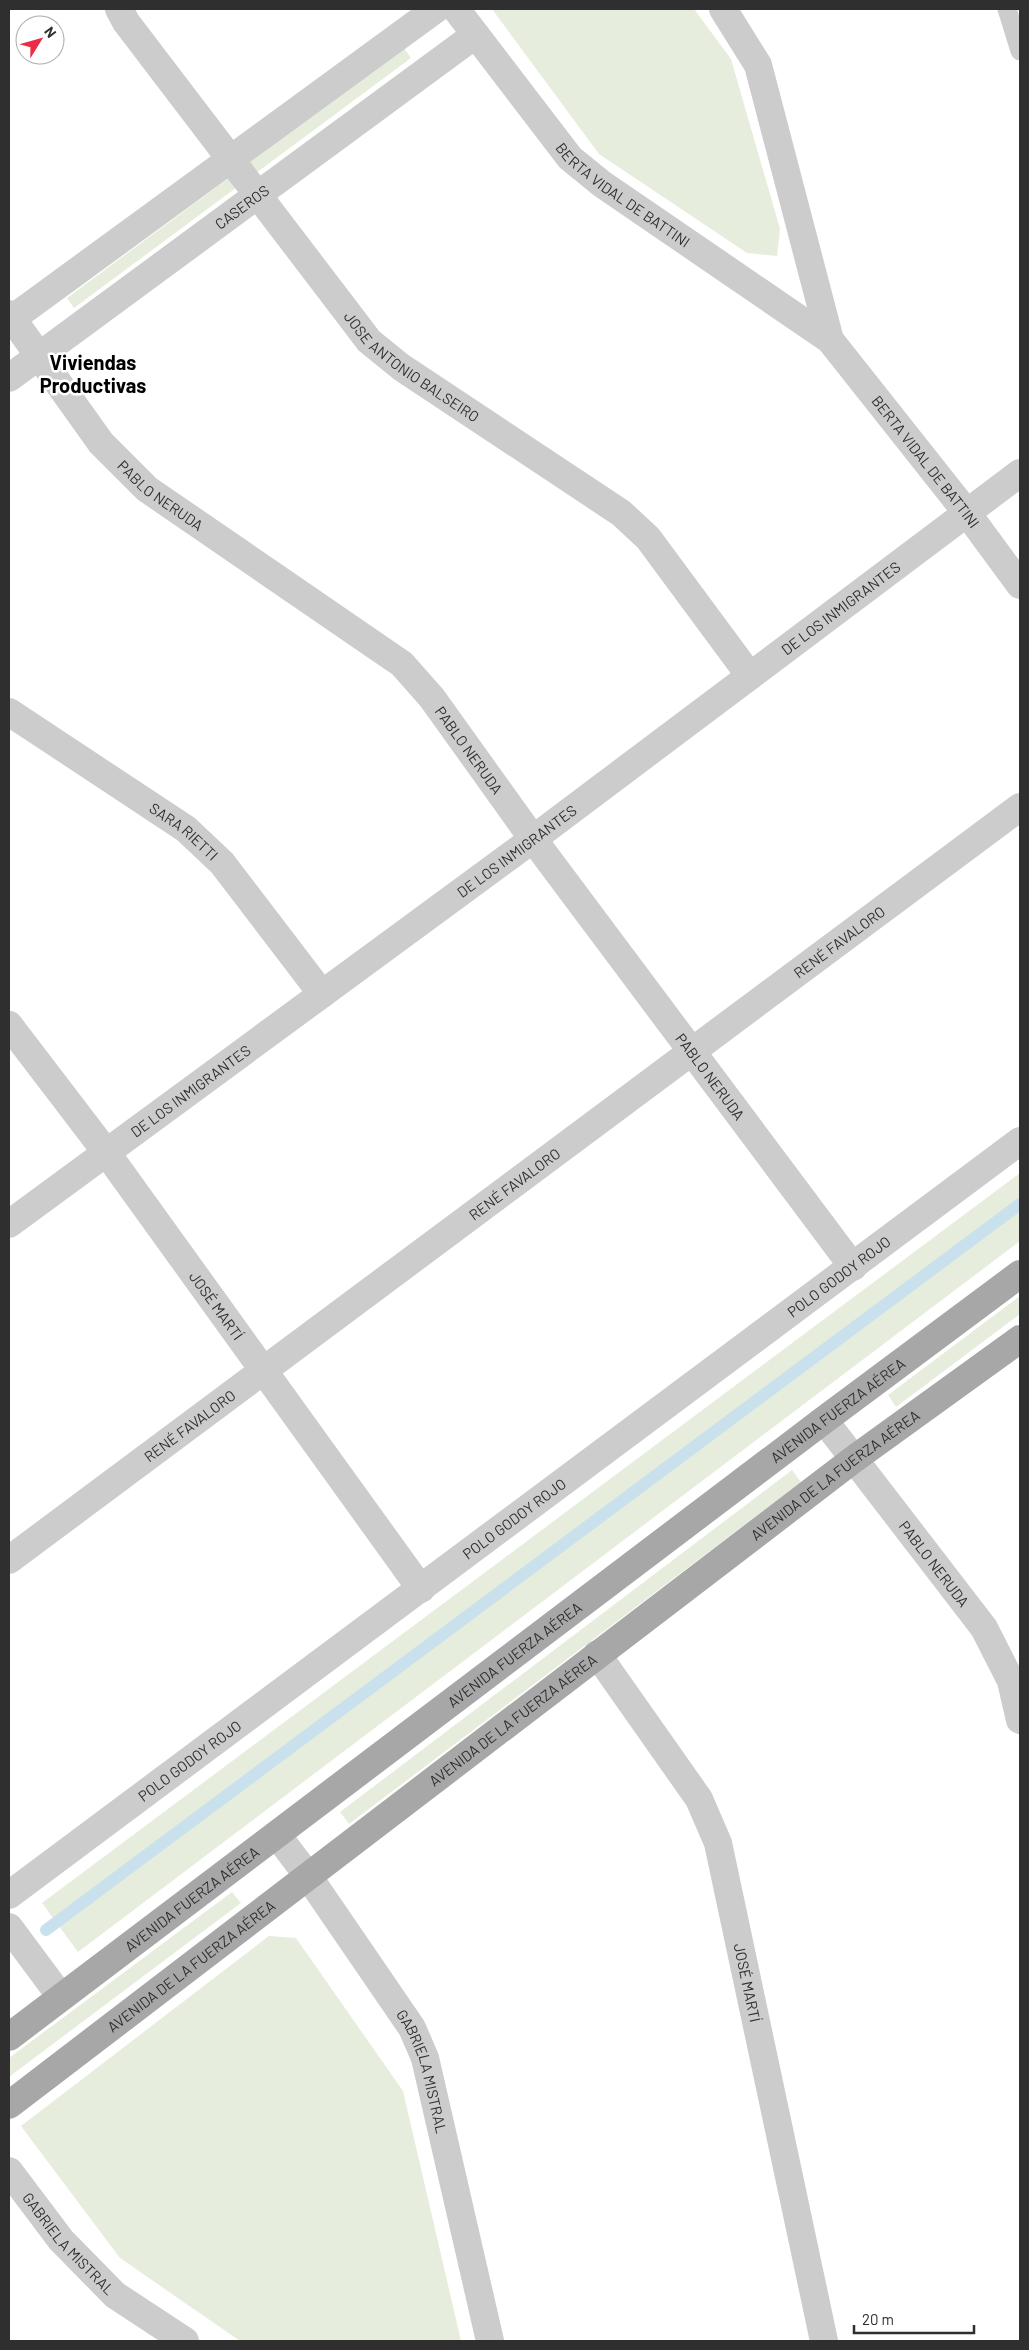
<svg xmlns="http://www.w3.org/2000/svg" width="1029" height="2350" viewBox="0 0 1029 2350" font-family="Barlow,sans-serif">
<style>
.green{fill:#e6eddc}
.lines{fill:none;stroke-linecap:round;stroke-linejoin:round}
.stream{stroke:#c8e1ed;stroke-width:12}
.service{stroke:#ccc;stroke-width:19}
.minor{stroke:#ccc;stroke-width:28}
.tertiary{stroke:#ccc;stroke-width:28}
.primary{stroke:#a7a7a7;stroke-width:28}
.labels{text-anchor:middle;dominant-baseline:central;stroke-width:5;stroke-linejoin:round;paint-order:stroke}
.street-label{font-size:15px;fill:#2f2f2f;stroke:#fff}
.district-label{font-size:20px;font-weight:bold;fill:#000;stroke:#fff}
</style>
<rect width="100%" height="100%" fill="#fff"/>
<path class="green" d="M492 9H694L731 59 780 229 777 256 747 253 599 154Z
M404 48 411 58 74 308 67 298Z
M1020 1173V1241L78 1952 42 1903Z
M1020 1296V1314L896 1407 888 1395Z
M792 1470 801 1482 349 1824 340 1812Z
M232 1892 241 1903 9 2077V2058Z
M269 1936 296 1938 403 2091 461 2341H240L120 2258 21 2126Z"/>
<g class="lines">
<path class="stream" d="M46 1930 1020 1204"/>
<path class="service" d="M1007 9 1020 51"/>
<g class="minor">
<path id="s1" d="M119 9 126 22 369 341 401 367 621 513 648 538 750 676"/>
<path id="s2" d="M9 314 101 443 147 489 402 664 432 698 533 839 853 1267"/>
<path id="s3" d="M9 712 186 829 222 863 322 994"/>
<path id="s4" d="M9 1025 106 1152 421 1589"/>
<path id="s5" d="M9 1224 533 839 1020 473"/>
<path id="s6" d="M824 1420 984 1628 1011 1681 1020 1720"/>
<path id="s7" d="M9 1560 1020 807"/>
<path id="s8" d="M597 1654 699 1799 718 1843 824 2341"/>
</g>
<g class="tertiary">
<path id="s9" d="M456 9 570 158 602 184 830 340 967 513 1020 585"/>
<path d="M723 9 758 65 830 340"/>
<path d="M9 321 436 9"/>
<path id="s10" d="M9 378 475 35"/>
<path id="s11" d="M277 1835 308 1876 412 2028 425 2058 490 2341"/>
<path id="s12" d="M9 1895 1020 1141"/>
<path d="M9 1927 61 1997"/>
<path id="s13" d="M9 2171 61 2240 115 2295 185 2341"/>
</g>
<g class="primary">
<path id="s14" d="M9 2037 824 1420 1020 1274"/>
<path id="s15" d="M9 2105 854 1459 1020 1339"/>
</g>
</g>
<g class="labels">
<g class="street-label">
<text stroke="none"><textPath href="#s9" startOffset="252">BERTA VIDAL DE BATTINI</textPath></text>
<text stroke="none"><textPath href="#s10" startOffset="289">CASEROS</textPath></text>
<text stroke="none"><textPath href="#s1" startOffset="465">JOSE ANTONIO BALSEIRO</textPath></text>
<text stroke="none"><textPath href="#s9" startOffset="660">BERTA VIDAL DE BATTINI</textPath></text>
<text stroke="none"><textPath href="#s2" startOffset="238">PABLO NERUDA</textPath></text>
<text stroke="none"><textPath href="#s5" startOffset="1035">DE LOS INMIGRANTES</textPath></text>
<text stroke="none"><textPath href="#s2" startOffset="642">PABLO NERUDA</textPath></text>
<text stroke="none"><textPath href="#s3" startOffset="212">SARA RIETTI</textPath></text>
<text stroke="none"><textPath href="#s5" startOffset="630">DE LOS INMIGRANTES</textPath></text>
<text stroke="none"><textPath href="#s7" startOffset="1035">RENÉ FAVALORO</textPath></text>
<text stroke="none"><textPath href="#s2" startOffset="1048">PABLO NERUDA</textPath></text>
<text stroke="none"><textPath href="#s5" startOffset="225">DE LOS INMIGRANTES</textPath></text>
<text stroke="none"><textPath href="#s7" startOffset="630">RENÉ FAVALORO</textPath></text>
<text stroke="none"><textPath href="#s12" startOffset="1035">POLO GODOY ROJO</textPath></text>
<text stroke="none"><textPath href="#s4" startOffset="349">JOSÉ MARTÍ</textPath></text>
<text stroke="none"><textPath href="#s14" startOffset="1039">AVENIDA FUERZA AÉREA</textPath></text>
<text stroke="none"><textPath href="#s7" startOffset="225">RENÉ FAVALORO</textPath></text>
<text stroke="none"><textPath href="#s15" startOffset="1039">AVENIDA DE LA FUERZA AÉREA</textPath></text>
<text stroke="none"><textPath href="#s12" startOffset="630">POLO GODOY ROJO</textPath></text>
<text stroke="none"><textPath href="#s6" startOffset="181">PABLO NERUDA</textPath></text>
<text stroke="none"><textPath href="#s14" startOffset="634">AVENIDA FUERZA AÉREA</textPath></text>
<text stroke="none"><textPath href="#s15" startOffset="634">AVENIDA DE LA FUERZA AÉREA</textPath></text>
<text stroke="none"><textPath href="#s12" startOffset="225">POLO GODOY ROJO</textPath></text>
<text stroke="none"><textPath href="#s14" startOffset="229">AVENIDA FUERZA AÉREA</textPath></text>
<text stroke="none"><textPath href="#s15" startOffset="229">AVENIDA DE LA FUERZA AÉREA</textPath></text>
<text stroke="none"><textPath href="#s8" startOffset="368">JOSÉ MARTÍ</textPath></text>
<text stroke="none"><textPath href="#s11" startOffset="280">GABRIELA MISTRAL</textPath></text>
<text stroke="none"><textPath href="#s13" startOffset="94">GABRIELA MISTRAL</textPath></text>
</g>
<g class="district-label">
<text x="93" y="362">Viviendas<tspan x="93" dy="23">Productivas</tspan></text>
</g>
</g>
<rect width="1029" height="2350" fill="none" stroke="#2f2f2f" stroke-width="20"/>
<g transform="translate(40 40) rotate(53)"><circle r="24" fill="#ffffff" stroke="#acacac"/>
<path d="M0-4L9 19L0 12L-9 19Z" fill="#eb2c46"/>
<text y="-8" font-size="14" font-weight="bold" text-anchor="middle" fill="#2f2f2f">N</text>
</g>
<path d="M854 2325v8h120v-8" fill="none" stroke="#2f2f2f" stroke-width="2.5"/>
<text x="862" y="2325" font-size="15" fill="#2f2f2f" stroke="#ffffff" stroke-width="4" paint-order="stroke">20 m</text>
</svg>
